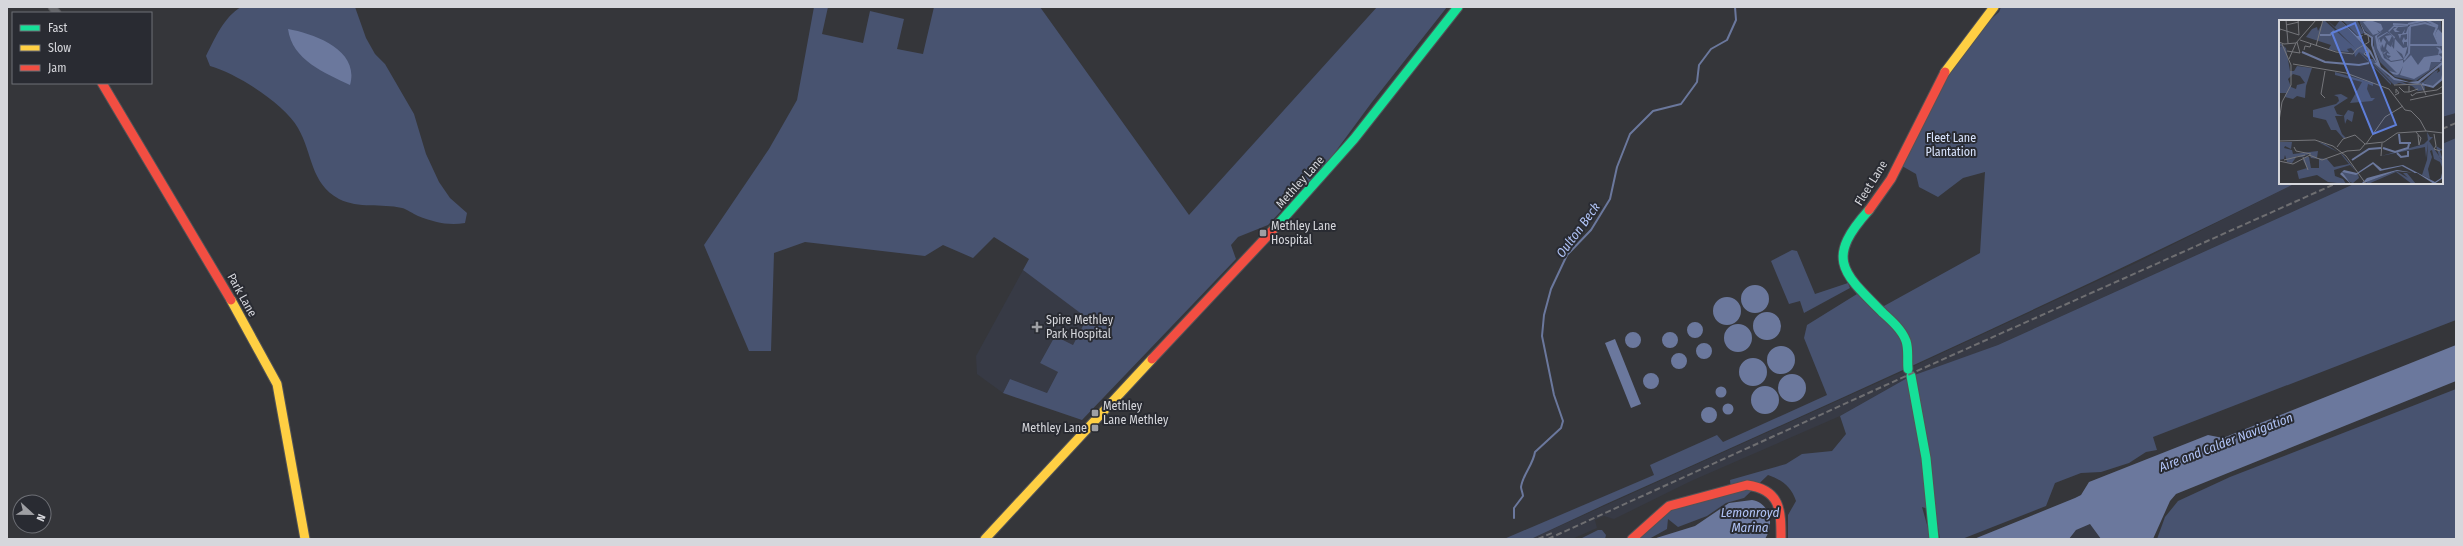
<svg xmlns="http://www.w3.org/2000/svg" width="2463" height="546" viewBox="0 0 2463 546" font-family="'Fira Sans Condensed',sans-serif">
<style>
.built{fill:#373a45}
.green{fill:#485370}
.water{fill:#6b789d}
.lines{fill:none;stroke-linecap:round;stroke-linejoin:round}
.stream{stroke:#6b789d;stroke-width:2}
.street-casing{stroke:#525356;stroke-width:9}
.fast-casing{stroke:#525356;stroke-width:11}
.slow-casing{stroke:#525356;stroke-width:11}
.jam-casing{stroke:#525356;stroke-width:11}
.street{stroke:#65666a;stroke-width:7}
.fast{stroke:#16e098;stroke-width:9}
.slow{stroke:#ffcf43;stroke-width:9}
.jam{stroke:#f24e42;stroke-width:9}
.rail{stroke:#6e6e71;stroke-width:2;stroke-dasharray:6 3;stroke-linecap:butt}
.poi-dot{fill:#9e9fa3;stroke:#292b32;stroke-width:1.5}
.labels{text-anchor:middle;dominant-baseline:central;stroke-width:4;stroke-linejoin:round;paint-order:stroke}
.park-label{font-size:12px;fill:#d8e3fd;stroke:#292b32}
.street-label{font-size:12px;fill:#d6d7dc;stroke:#292b32}
.poi-label{font-size:12px;fill:#d6d7dc;stroke:#292b32;text-anchor:start}
.water-label{font-size:13px;font-style:italic;fill:#b1c4f7;stroke:#292b32}
.inset-river{fill:none;stroke:#6b789d;stroke-width:2}
.inset-road{fill:none;stroke:#75767b;stroke-width:1}
.view{fill:#5e7ed9;fill-opacity:0.15;stroke:#5e7ed9;stroke-width:2}
.inset-edge{fill:none;stroke:#d6d7dc;stroke-width:2}
</style>
<rect width="100%" height="100%" fill="#35363a"/>
<path class="built" d="M2456 113V138L2442 144V117Z
M2296 183H2356L1998 345 1918 376 1914 375 1910 368 2136 263Z
M1023 270 1088 317 1073 345 1055 336 1040 363 1058 372 1047 393 1010 379 1003 393 977 374 976 356Z
M1906 370 1909 377 1840 416 1691 481 1614 519 1604 516 1595 520 1597 528 1572 539H1531Z
M2090 524 2101 539H2069L2076 530Z"/>
<path class="green" d="M241 7H355L366 38 375 54 385 64 414 114 426 154 439 182 450 198 467 213 465 223C448 226 434 222 418 216 413 214 407 209 402 208 381 203 359 209 339 199 310 183 313 154 298 128 285 104 236 73 210 66L206 56C215 38 224 17 241 7Z
M814 7H828L822 34 863 43 870 11 904 19 897 49 923 54 934 7H1040L1189 215 1377 7H1447L1372 102 1330 159 1268 225 1238 237 1231 245 1236 259 1082 420 1003 393 1010 379 1047 393 1058 372 1040 363 1055 336 1073 345 1087 318 1023 270 1029 259 994 237 973 258 943 245 925 256 805 242 774 253 771 351H749L704 245 769 149 797 100Z
M2001 7H2456V113L2442 117V21H2280V183H2296C2069 296 1838 400 1606 504L1531 539H1504L1654 475 1650 465 1717 435 1723 442 1827 395 1804 338 1807 325 1857 294 1884 306 1980 253 1985 172 1963 178 1938 197 1919 187 1916 174 1902 166 1950 71 1988 22 1999 12Z
M2456 138V320L2153 437 2157 450 2146 452 2129 463 2101 472 2081 473 2055 483 2046 506 1962 539H1940L1935 511 1922 507 1931 539H1788V515L1796 501C1791 486 1782 480 1768 475L1744 498 1726 503 1707 516 1678 527 1668 519 1667 529 1649 539H1638L1664 513 1678 506 1731 491 1730 480 1786 464 1802 454 1832 451 1846 434 1840 416 1909 377 1998 345 2356 183H2442V144Z
M1792 250 1797 251 1815 294 1848 283 1850 288 1804 313 1800 301 1789 304 1771 261Z
M2456 389V539H2157L2165 517 2178 501 2230 477Z
M1598 530H1602L1606 535 1605 539H1580Z"/>
<path class="water" d="M288 29C315 34 360 50 350 85 325 73 292 60 288 29Z
M1741 299a14 14 0 1 1 28 0a14 14 0 1 1-28 0Z
M1713 311a14 14 0 1 1 28 0a14 14 0 1 1-28 0Z
M1753 326a14 14 0 1 1 28 0a14 14 0 1 1-28 0Z
M1687 330a8 8 0 1 1 16 0a8 8 0 1 1-16 0Z
M1724 338a14 14 0 1 1 28 0a14 14 0 1 1-28 0Z
M1662 340a8 8 0 1 1 16 0a8 8 0 1 1-16 0Z
M1625 340a8 8 0 1 1 16 0a8 8 0 1 1-16 0Z
M1615 339 1641 404 1631 408 1605 343Z
M1696 351a8 8 0 1 1 16 0a8 8 0 1 1-16 0Z
M2456 345V381L2176 494 2170 501 2153 539H2101L2090 524 2076 530 2069 539H1974L2075 498 2081 495 2089 482 2208 435 2223 438Z
M1767 360a14 14 0 1 1 28 0a14 14 0 1 1-28 0Z
M1671 361a8 8 0 1 1 16 0a8 8 0 1 1-16 0Z
M1739 372a14 14 0 1 1 28 0a14 14 0 1 1-28 0Z
M1643 381a8 8 0 1 1 16 0a8 8 0 1 1-16 0Z
M1778 388a14 14 0 1 1 28 0a14 14 0 1 1-28 0Z
M1751 400a14 14 0 1 1 28 0a14 14 0 1 1-28 0Z
M1715.5 392a5.5 5.5 0 1 1 11 0a5.5 5.5 0 1 1-11 0Z
M1722.5 409a5.5 5.5 0 1 1 11 0a5.5 5.5 0 1 1-11 0Z
M1701 415a8 8 0 1 1 16 0a8 8 0 1 1-16 0Z
M1752 500C1770 503 1775 524 1765 539H1653L1695 526 1729 503Z"/>
<g class="lines">
<path class="stream" d="M1514 518V508L1523 496C1523 494 1521 489 1521 487 1523 474 1533 465 1535 452L1561 428 1563 421 1554 395 1542 336 1544 315 1551 289 1567 255 1591 230 1610 199 1617 167 1630 134 1653 111 1681 104 1697 82 1699 65 1711 49 1727 40 1736 20 1735 7"/>
<defs>
<path id="street" d="M52 7 57 13"/>
<path id="fast" d="M1869 210C1825 259 1842 272 1883 313 1892 321 1902 330 1906 341 1909 350 1907 360 1908 369
M1273 230 1354 139 1458 7
M1911 376 1926 458 1934 539"/>
<path id="slow" d="M1945 72 1994 7
M231 300 277 384 305 539
M985 539 1152 359"/>
<path id="jam" d="M102 83 231 300
M1869 210 1891 179 1945 72
M1152 359 1273 230
M1632 539 1669 506 1747 485C1781 490 1781 510 1781 539"/>
</defs>
<use href="#street" class="street-casing"/>
<use href="#fast" class="fast-casing"/>
<use href="#slow" class="slow-casing"/>
<use href="#jam" class="jam-casing"/>
<use href="#street" class="street"/>
<use href="#fast" class="fast"/>
<use href="#slow" class="slow"/>
<use href="#jam" class="jam"/>
<path class="rail" d="M2442 129 2456 123
M1538 539 1552 533
M1548 539 1908 375 2337 183"/>
</g>
<g class="poi-dot">
<rect x="1259" y="229" width="8" height="8" rx="2"/>
<path d="M1035 321h4v4h4v4h-4v4h-4v-4h-4v-4h4z"/>
<rect x="1091" y="409" width="8" height="8" rx="2"/>
<rect x="1091" y="424" width="8" height="8" rx="2"/>
</g>
<g class="labels">
<g class="park-label">
<text x="1951" y="138">Fleet Lane<tspan x="1951" dy="14">Plantation</tspan></text>
</g>
<g class="street-label">
<text transform="translate(1300 182) rotate(-48)">Methley Lane</text>
<text transform="translate(1871 183) rotate(-58)">Fleet Lane</text>
<text transform="translate(242 295) rotate(61)">Park Lane</text>
</g>
<g class="poi-label">
<text x="1271" y="226">Methley Lane<tspan x="1271" dy="14">Hospital</tspan></text>
<text x="1046" y="320">Spire Methley<tspan x="1046" dy="14">Park Hospital</tspan></text>
<text x="1103" y="406">Methley<tspan x="1103" dy="14">Lane Methley</tspan></text>
<text x="1087" y="428" text-anchor="end">Methley Lane</text>
</g>
<g class="water-label">
<text transform="translate(1578 230) rotate(-54)">Oulton Beck</text>
<text transform="translate(2226 442) rotate(-21)">Aire and Calder Navigation</text>
<text x="1750" y="512">Lemonroyd<tspan x="1750" dy="15">Marina</tspan></text>
</g>
</g>
<g transform="translate(2279 20)">
<rect width="164" height="164" fill="#35363a"/>
<path d="M45 0 76 28 48 0 56 7 61 0 88 29 85 35 80 31 112 63V65L80 32 76 37 75 31 72 28 68 29 70 32 49 30 52 25 27 17 33 9 38 7 39 11ZM63 0H78L85 13 79 16ZM80 0H162L164 41 137 61 116 57 101 42 95 28 94 17 86 11ZM0 22 7 28 11 51H15L18 46 33 48 27 66 26 78 18 76 14 79 6 77 7 73H0V28L3 26 0 27ZM14 54 21 56 26 63 18 65 17 69 12 67 9 59ZM89 39H94L109 56 128 64 144 62 156 51 159 50 158 53 161 51 159 45 157 47 160 44 163 42 164 60 154 67 145 63 146 70 139 71 133 66 132 70 133 66 120 63 115 65ZM56 52 94 63V66L89 64 88 69 92 78H96L93 81 71 83 83 62 56 55ZM62 74 69 78 55 87 58 94 65 96 69 90 75 92 73 102 68 99 66 104 65 96H56L63 114 67 118H64L57 110H52L47 100 34 97V90L57 84 60 81 59 77 55 75ZM147 111 149 119 148 112 151 117H154L150 121 160 136 157 126 164 130 161 131 164 140 160 137 164 141 163 147 161 142 155 139 153 130 151 131 153 137 149 149 151 159 143 155 148 140 149 123 147 138 146 127 102 136 145 124 149 120ZM0 122H38H13L12 129 6 126 5 128 13 130 14 134 39 131 38 138 48 139 55 147 70 144 61 133 39 122 46 124 64 135 78 152 71 145 55 150 56 156 64 159 67 164 49 162 38 155 20 159 18 151 28 148 24 140 26 137H30L32 148H40V139L32 138 30 134 23 137 18 136 13 143 8 142 6 135 5 139 0 140ZM64 151 79 154 80 158 74 163 71 162 63 154ZM117 151 129 158 124 153H128L137 164H133L117 152 89 164 87 162Z" fill="#485370" fill-rule="evenodd"/>
<path d="M61 0 78 16 84 15 81 19 92 31 98 43 92 25V18L85 13 80 0 86 12 94 17V25L102 47 116 58 130 62 139 61 163 42H152L150 50 135 59 121 55 124 46 120 54 118 55 114 54 110 51 118 53 103 38 98 28 96 16 104 11 98 16 105 38 112 42 124 40V43L132 35 139 45 145 37 159 35 160 30 157 27 161 28 156 14 159 9 164 14V26H160L164 33 159 34 163 37 161 41 164 42V44L139 64 115 60 95 43H97L90 32 91 38 86 35 89 30ZM91 0 102 4 104 9 101 12 98 10 100 13 94 15 84 2ZM115 5 130 7 129 25 125 39 123 34 117 30 124 39 112 41 102 31 99 17 108 12 112 15 115 18 113 26 115 29 116 17 109 11ZM115 7H118L114 9 116 12H121L117 10 119 7H129L127 13H125L126 9 123 14H119L121 19 122 15 128 14V19L126 20 125 17 123 21 125 25V22H128V27L124 28 110 12ZM108 13 112 15 106 16 110 22 113 16 115 19 112 27 108 24 107 29 111 34 108 33V35L112 36 109 39 105 34 108 31 104 33 102 29 103 24 105 28 107 22 104 18 102 23 100 18ZM94 142 103 149 124 145 156 162 162 158 164 148V158L155 164 138 153 117 151 82 164 88 158 110 152 118 150 136 153 123 146 101 151 94 144 77 155 63 152 72 164 61 154 65 150 78 153Z" fill="#6b789d" fill-rule="evenodd"/>
<path class="inset-river" d="M114 4 129 5M129 4 147 0 159 6M131 6 146 3 158 7 155 14 160 25H131M41 15H51L55 11M23 32 46 42 80 45 90 43M125 40 130 33 131 6M143 64 154 67 163 59 164 55M120 114 121 123H132M104 128 116 132 129 128 130 124M118 133 122 137 129 136V131M73 140 90 129 102 128"/>
<path class="inset-road" d="M7 0 9 23M19 0 20 15M7 5 20 2M0 14 1 9 20 15M21 20 57 32 74 34 78 29M0 22 5 24 17 23M85 25 89 30 85 34 91 39M37 26 44 0M78 29 90 22 89 15 85 14M25 30 26 26 31 27 32 24M8 31 21 33 18 22M10 39 17 23 37 0M14 44 67 53 110 69 126 90 132 91 141 100 147 111M115 65 142 64 147 75M130 66V72L139 69M120 67 125 72H130M132 74 133 76 137 73 158 70 164 66M116 75 120 73 117 69V73M46 78 42 74 46 51M131 80 164 73M0 101 3 82 12 65V45L3 24M147 111 164 113M137 112 142 118 140 125 139 115M155 114 157 126 155 129 161 131M0 121 36 120 54 126 67 136 87 164M87 124 106 97 124 86M15 127 17 131 32 134M58 127 64 119 76 115 86 124M30 135 43 140 68 131 81 130 86 124 105 122 118 113 147 111M102 136 103 123M24 137 29 150M5 140 26 135M0 141 14 144 31 135"/>
<path class="view" d="M76 3 117 105 94 114 53 13Z"/>
<rect width="164" height="164" class="inset-edge"/>
</g>
<rect width="2463" height="546" fill="none" stroke="#d6d7dc" stroke-width="16"/>
<rect x="12" y="12" width="140" height="72" fill="#292b32" stroke="#6e7076"/>
<rect x="20" y="25" width="20" height="6" fill="#16e098" stroke="#6e7076"/>
<text x="48" y="32" font-size="12" fill="#d6d7dc">Fast</text>
<rect x="20" y="45" width="20" height="6" fill="#ffcf43" stroke="#6e7076"/>
<text x="48" y="52" font-size="12" fill="#d6d7dc">Slow</text>
<rect x="20" y="65" width="20" height="6" fill="#f24e42" stroke="#6e7076"/>
<text x="48" y="72" font-size="12" fill="#d6d7dc">Jam</text>
<g transform="translate(32 514) rotate(112)"><circle r="19" fill="#292b32" stroke="#6e7076"/>
<path d="M0-3L7 15L0 10L-7 15Z" fill="#9e9fa3"/>
<text y="-6" font-size="11" font-weight="bold" text-anchor="middle" fill="#d6d7dc">N</text>
</g>
</svg>
